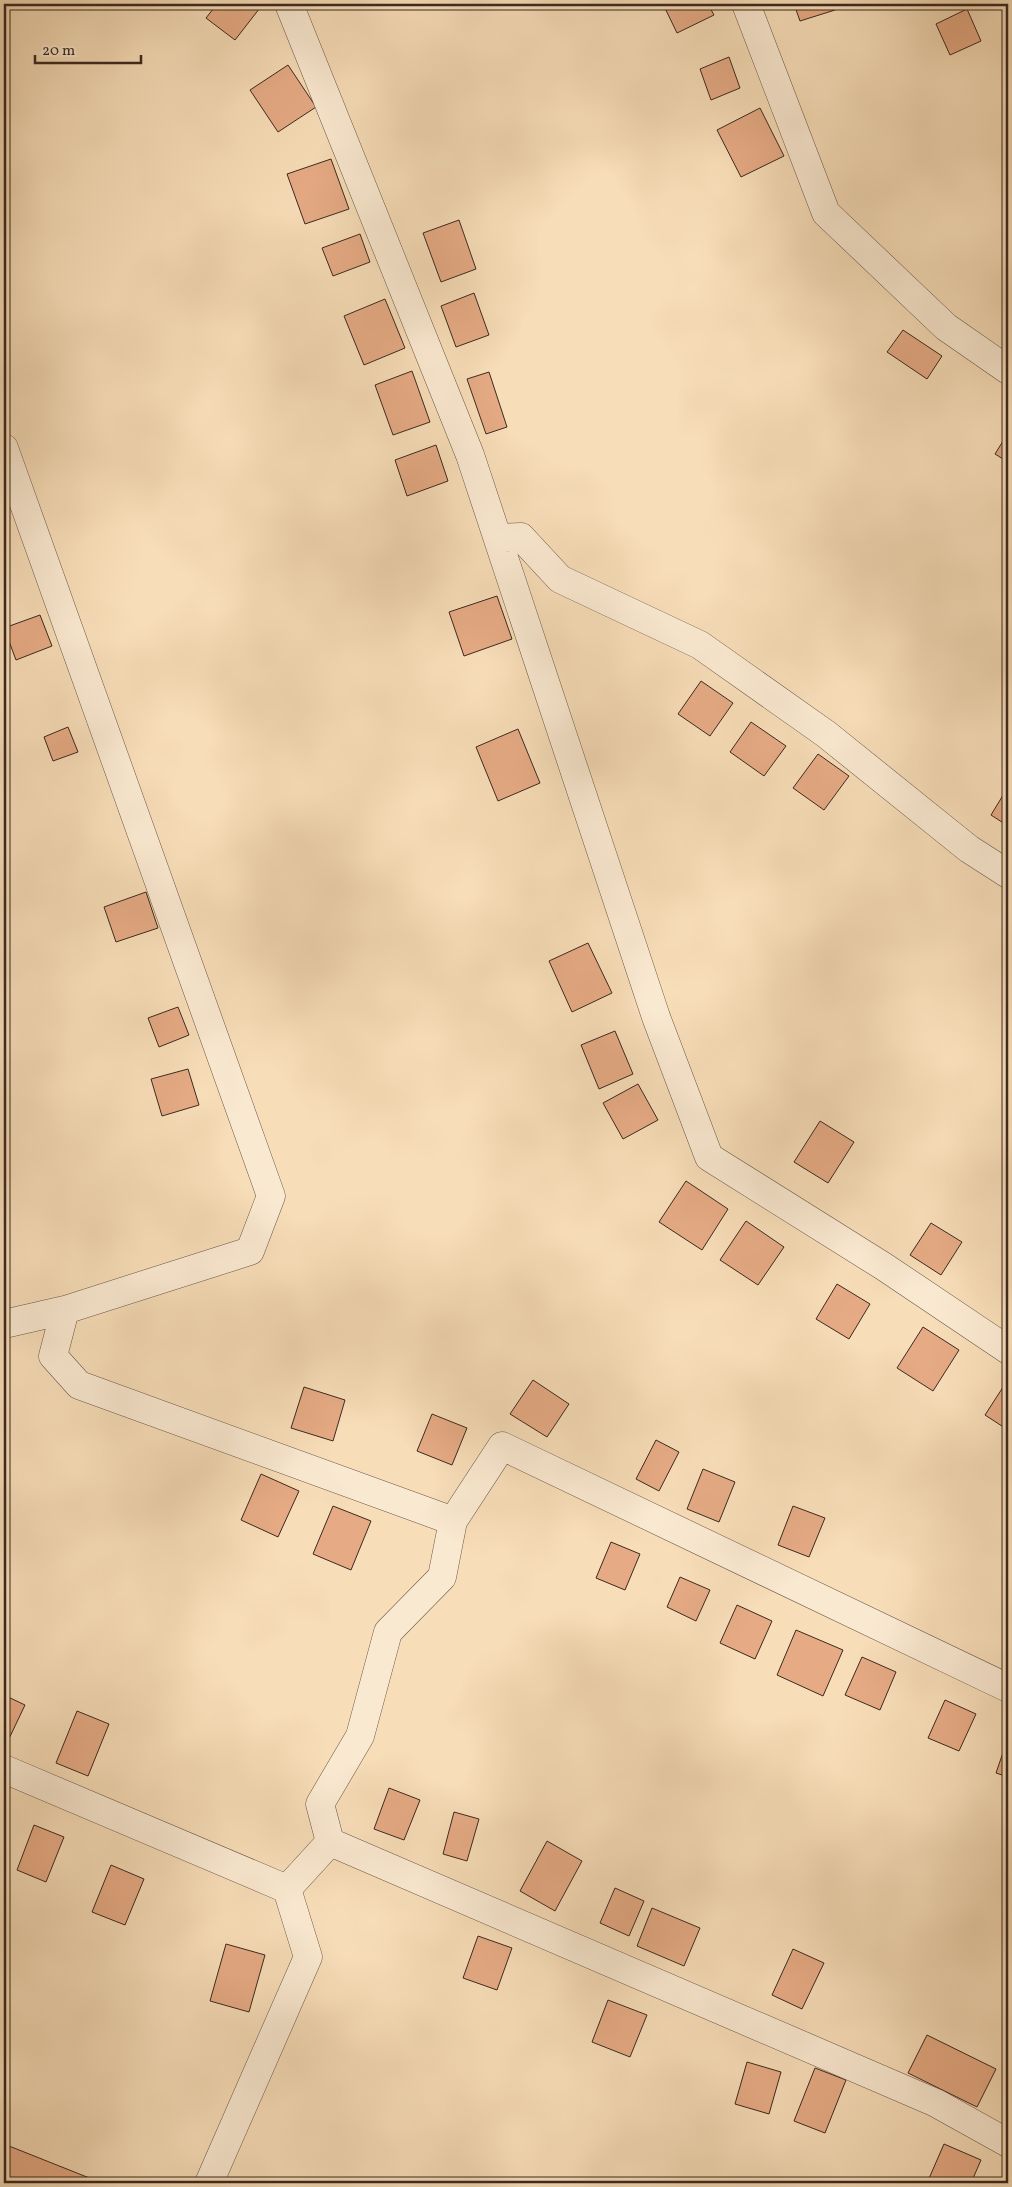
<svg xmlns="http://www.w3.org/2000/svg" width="1012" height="2187" viewBox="0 0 1012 2187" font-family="Vollkorn,serif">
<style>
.building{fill:#e6ab85;stroke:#3b2921}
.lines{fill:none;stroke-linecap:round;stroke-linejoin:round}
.minor-casing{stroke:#6a5647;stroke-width:29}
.minor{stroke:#fae9d1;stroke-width:28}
</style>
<rect width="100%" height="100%" fill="#f7ddb8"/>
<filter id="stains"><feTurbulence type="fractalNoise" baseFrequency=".004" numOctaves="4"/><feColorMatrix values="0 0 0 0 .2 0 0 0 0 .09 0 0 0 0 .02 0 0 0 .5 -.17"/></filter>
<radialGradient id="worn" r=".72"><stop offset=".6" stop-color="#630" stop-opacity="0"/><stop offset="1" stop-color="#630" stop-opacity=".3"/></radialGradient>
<path class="building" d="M217 4H263L235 40 206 18Z
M663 4H708L714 15 677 33Z
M794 4H833L835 10 800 21Z
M967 9 981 41 950 55 936 24Z
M729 57 740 88 711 100 700 69Z
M288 65 316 107 278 132 250 90Z
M760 108 784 156 741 177 717 130Z
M331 159 349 209 305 224 287 174Z
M459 220 476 269 441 282 423 233Z
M360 234 370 262 333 276 322 248Z
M474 293 489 335 456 347 441 306Z
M385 299 405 348 364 365 344 316Z
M903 330 942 356 927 379 887 352Z
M412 371 430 422 393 435 375 385Z
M489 372 507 427 486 434 467 379Z
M1008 433V462L995 454Z
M436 445 448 481 407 496 395 460Z
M497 596 512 639 464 656 449 612Z
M40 615 52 646 16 660 4 628Z
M701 681 733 703 710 736 678 714Z
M751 722 786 746 764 776 730 752Z
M68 727 78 752 53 761 44 737Z
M518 729 540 783 498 801 476 747Z
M818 754 849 776 824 810 793 788Z
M1008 787V826L991 815Z
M146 892 158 928 116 942 104 907Z
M588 943 612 993 572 1012 549 961Z
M178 1007 189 1035 159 1047 148 1018Z
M615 1031 633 1074 599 1089 581 1045Z
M188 1069 199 1105 162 1116 151 1079Z
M638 1084 658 1120 623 1139 603 1103Z
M820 1121 854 1142 828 1183 794 1162Z
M686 1181 728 1209 702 1250 659 1222Z
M746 1221 784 1247 758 1285 720 1260Z
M931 1223 962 1242 941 1275 910 1255Z
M837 1284 870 1304 849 1339 816 1319Z
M923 1327 959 1350 933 1391 897 1368Z
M533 1380 569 1404 547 1437 510 1414Z
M1007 1381H1008V1430L985 1415Z
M304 1387 345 1400 333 1441 291 1428Z
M432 1414 467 1428 452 1465 417 1451Z
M656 1440 679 1452 659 1491 636 1479Z
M703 1469 735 1482 719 1522 687 1509Z
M261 1474 299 1491 278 1537 241 1520Z
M333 1506 371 1521 351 1570 313 1554Z
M793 1506 825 1518 809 1557 778 1545Z
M611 1542 640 1554 625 1590 596 1578Z
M680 1577 710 1590 696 1621 667 1607Z
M737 1605 772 1621 755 1659 720 1643Z
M796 1630 843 1650 823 1696 777 1675Z
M862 1657 896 1672 880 1710 845 1695Z
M4 1695 25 1705 6 1745 4 1744Z
M945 1700 976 1714 959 1751 928 1738Z
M77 1711 109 1724 88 1776 56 1763Z
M1008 1738V1777L996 1773Z
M389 1788 420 1800 404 1840 374 1829Z
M454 1812 479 1819 467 1861 443 1854Z
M34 1825 64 1837 46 1882 17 1870Z
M547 1841 582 1861 555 1911 520 1891Z
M111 1865 144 1879 125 1925 92 1912Z
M615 1888 644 1901 629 1936 600 1923Z
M652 1908 700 1928 684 1966 637 1946Z
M478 1936 512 1948 497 1990 463 1978Z
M226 1944 265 1955 249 2012 210 2001Z
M793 1949 824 1963 802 2009 772 1995Z
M608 2000 647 2015 630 2057 592 2042Z
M927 2035 996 2069 977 2107 908 2073Z
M747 2062 781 2072 769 2114 735 2104Z
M815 2068 846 2080 825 2133 794 2121Z
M4 2144 102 2183H4Z
M944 2144 981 2160 971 2183H927Z"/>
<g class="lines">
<defs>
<path id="minor" d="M289 4 470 455 656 1017 709 1157 883 1266 1008 1350
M746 4 826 213 946 327 1008 370
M4 448 271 1196 250 1251 65 1310 4 1324
M498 538 521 537 560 579 700 645 826 734 969 849 1008 874
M65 1310 53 1356 79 1385 453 1521
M4 1769 287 1889 330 1842 936 2103 1008 2143
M330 1842 320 1804 360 1736 388 1632 442 1577 453 1521 502 1446 1008 1688
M209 2183 308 1957 287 1889"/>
</defs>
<use href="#minor" class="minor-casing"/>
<use href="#minor" class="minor"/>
</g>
<rect width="1012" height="2187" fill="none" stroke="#f7ddb8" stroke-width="20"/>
<rect x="5" y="5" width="1002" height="2177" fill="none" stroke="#3b2921" stroke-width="2.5"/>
<rect x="10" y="10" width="992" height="2167" fill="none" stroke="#3b2921"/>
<path d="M35 55v8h106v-8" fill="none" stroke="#3b2921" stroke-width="2.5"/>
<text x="42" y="55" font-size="15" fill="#3b2921" stroke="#fae9d1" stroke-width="4" paint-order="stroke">20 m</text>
<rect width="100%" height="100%" filter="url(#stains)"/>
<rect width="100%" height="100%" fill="url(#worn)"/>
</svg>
